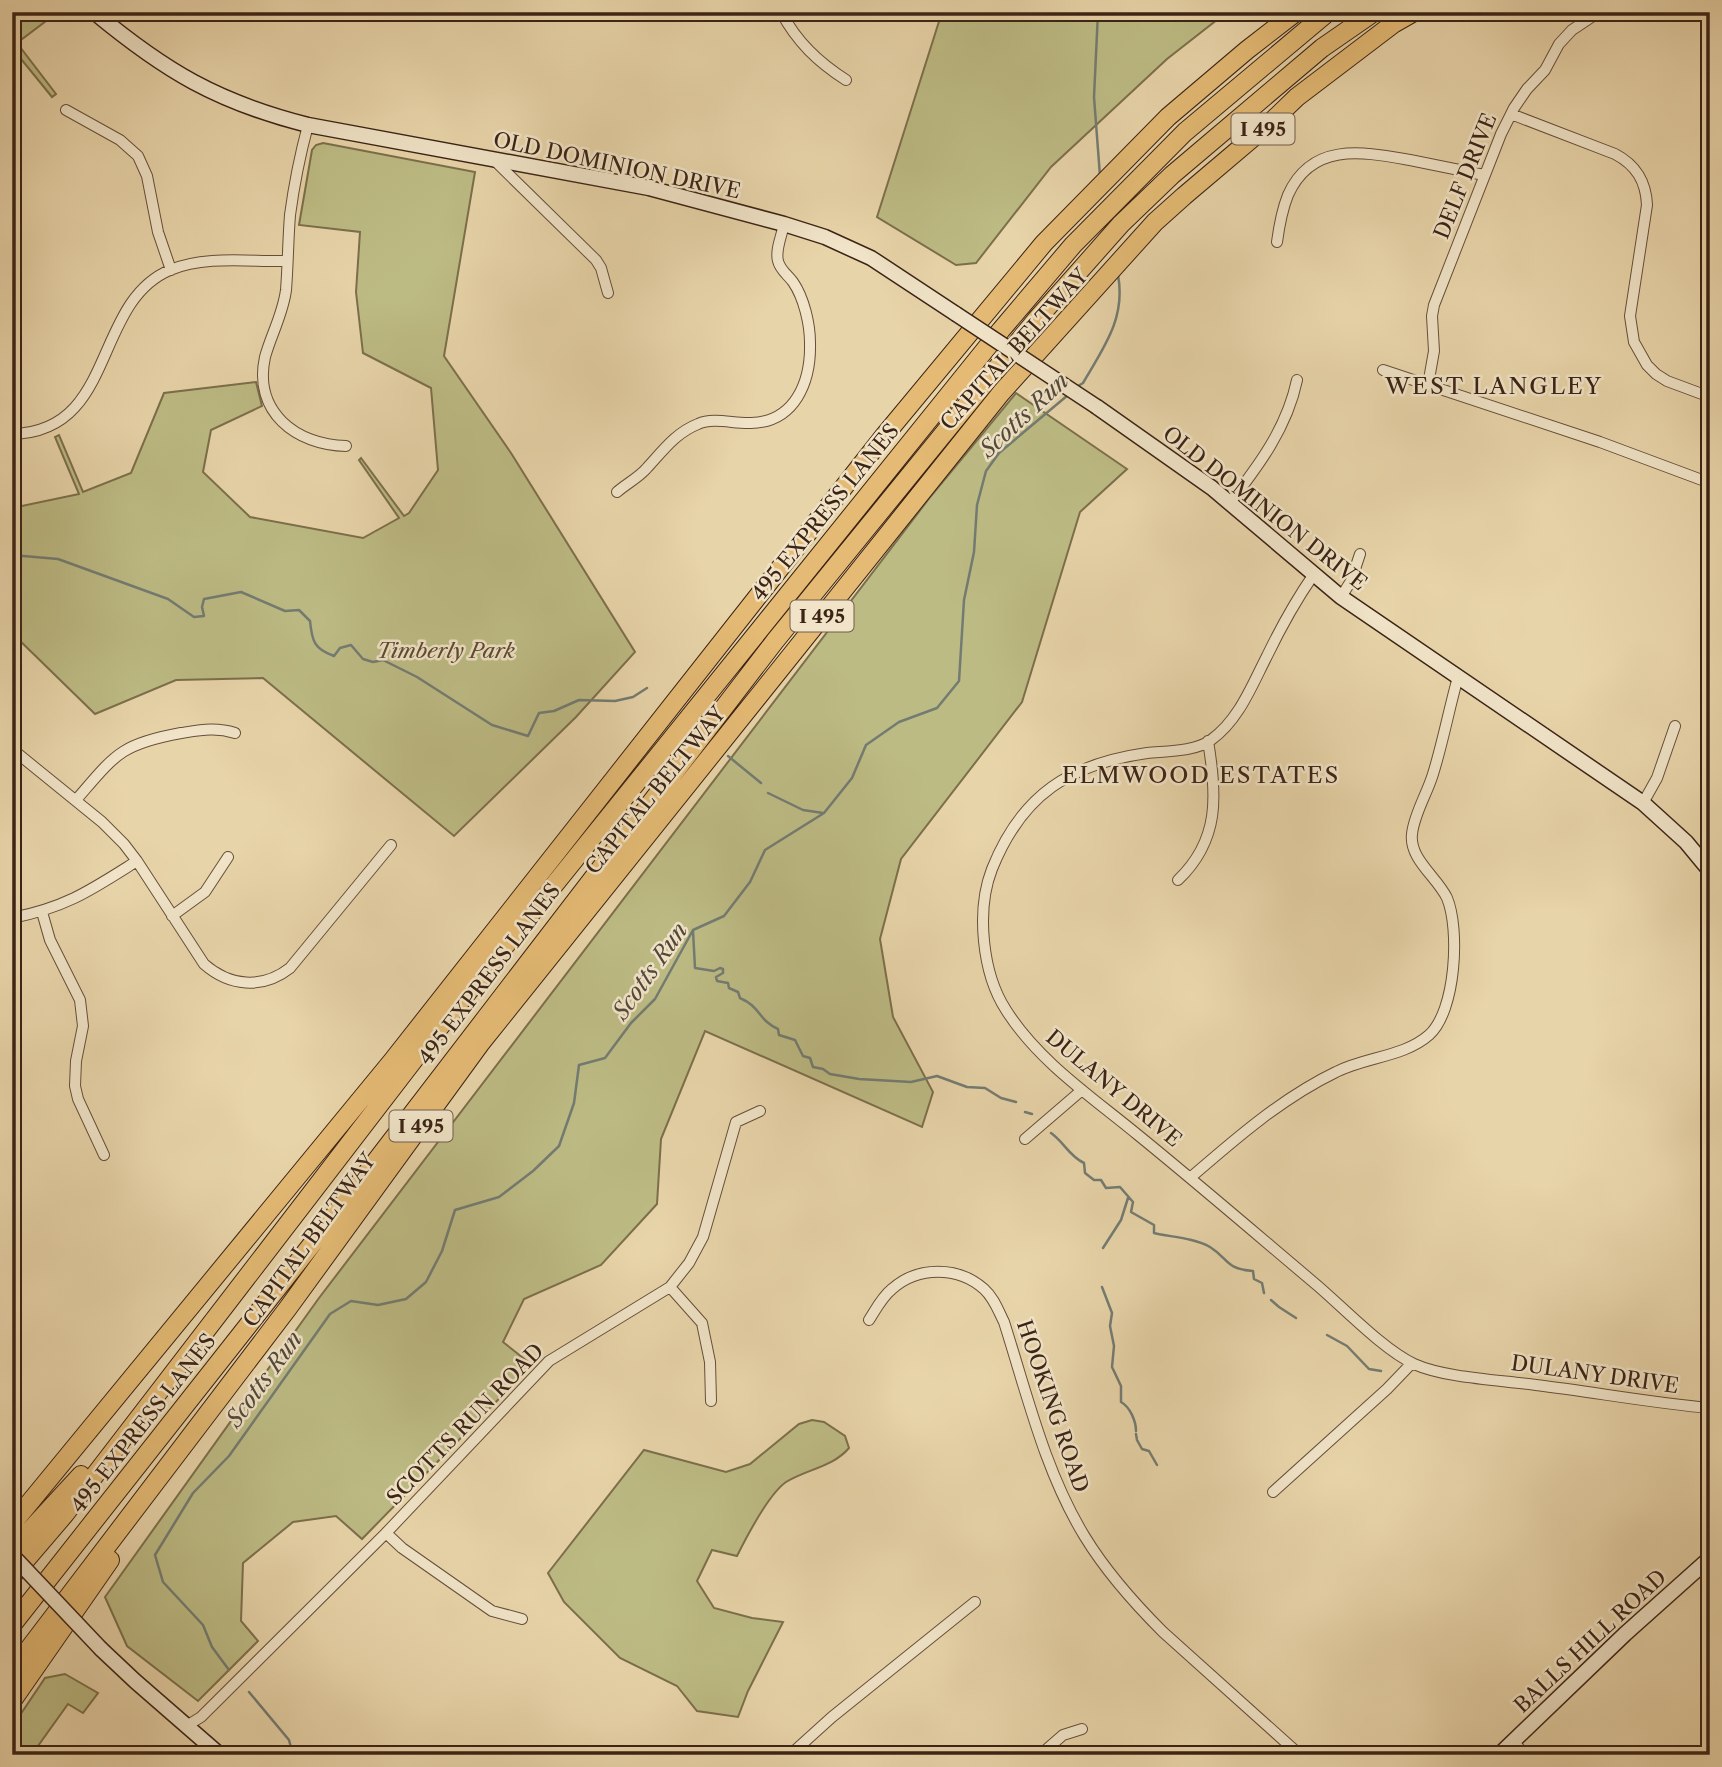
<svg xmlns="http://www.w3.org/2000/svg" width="1722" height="1767" viewBox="0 0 1722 1767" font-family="'Libre Caslon Text',serif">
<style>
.green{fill:#bdbb84;stroke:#7c6f4c;stroke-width:2}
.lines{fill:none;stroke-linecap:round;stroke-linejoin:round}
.stream{stroke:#737c73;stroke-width:2.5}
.street-casing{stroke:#664f3a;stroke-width:12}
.secondary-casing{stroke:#3b2315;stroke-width:17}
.highway-casing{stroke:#3b2315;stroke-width:20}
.street{stroke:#f0e3c7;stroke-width:10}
.secondary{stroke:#f0e3c7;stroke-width:14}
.highway{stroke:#e4ba74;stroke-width:18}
.secondary-bridge-casing{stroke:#3b2315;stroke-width:17;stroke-linecap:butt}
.secondary-bridge{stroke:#f0e3c7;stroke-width:14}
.labels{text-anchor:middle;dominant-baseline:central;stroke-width:5;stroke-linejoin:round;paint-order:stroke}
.shield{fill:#f0e3c7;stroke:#715d4a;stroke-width:2}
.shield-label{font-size:19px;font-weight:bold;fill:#3b2315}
.street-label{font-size:21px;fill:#3b2315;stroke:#f0e3c7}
.park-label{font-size:21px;font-style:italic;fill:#5c4931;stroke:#f0e3c7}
.neighbourhood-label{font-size:23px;letter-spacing:2px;fill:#3b2315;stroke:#f0e3c7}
.water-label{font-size:23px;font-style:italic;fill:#52483c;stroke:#f0e3c7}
</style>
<rect width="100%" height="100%" fill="#e8d4a9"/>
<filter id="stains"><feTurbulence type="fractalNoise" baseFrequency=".00286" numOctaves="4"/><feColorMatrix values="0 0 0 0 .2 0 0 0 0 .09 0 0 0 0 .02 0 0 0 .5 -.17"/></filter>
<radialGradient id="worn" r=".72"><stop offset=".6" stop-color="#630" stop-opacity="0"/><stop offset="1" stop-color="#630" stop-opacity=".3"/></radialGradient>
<path class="green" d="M12 12H58L17 43 56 94 52 97 12 48Z
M942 12H1227L1167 59 1051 167 976 263 956 265 877 217Z
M323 143 475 172 444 356 511 453 635 652 576 717 454 836 263 678 176 680 95 714 12 633V508L79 494 55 437 59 435 83 492 131 473 164 393 256 382 262 406 211 430 203 472 250 517 363 538 399 518 359 460 361 458 404 516 409 513 438 470 431 388 363 353 356 292 360 232 299 225 312 150 316 145Z
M1016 393 1127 469 1080 512 1022 702 901 859 880 939 893 1017 933 1092 922 1127 705 1031 661 1139 657 1204 601 1265 524 1299 503 1342 532 1365 362 1539 336 1516 293 1522 243 1563 241 1621 258 1641 198 1701 127 1646 105 1597 319 1298 931 496Z
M812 1420 824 1422 845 1436 849 1448C833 1467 807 1469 786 1482 769 1494 747 1536 737 1556L712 1550 697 1581 714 1608 752 1618 783 1622 748 1691 738 1717 697 1711 677 1686 620 1658 564 1602 548 1573 644 1450 726 1472 750 1464 799 1424Z
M65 1674 98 1693 83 1713 68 1704 38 1746 36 1755H12V1727L45 1678Z"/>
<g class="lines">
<path class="stream" d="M1098 12 1094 97 1100 176
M1078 386 1083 383C1104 347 1126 318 1118 275
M12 555 58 559 168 599 194 617 204 616 202 607 204 599 241 592 285 611 299 610 310 621C312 641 314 649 334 656L340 648 351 645 363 659 373 662 383 660 417 677 492 725 528 736 539 713 554 711 579 700 615 701 633 697 647 688
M728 756 761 783
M768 793 803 810 823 813
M693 931 695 968 714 971 720 968 723 969V973L716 977 717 981 728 983 729 988 738 992 740 998C761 1007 758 1020 778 1029L779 1035 795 1040 803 1056 810 1058 813 1067 823 1069 830 1074 859 1079 911 1082 937 1076 967 1087 985 1088 1001 1098 1016 1102
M1025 1112 1032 1114
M1051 1133C1064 1142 1069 1156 1084 1163L1085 1173 1094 1180H1101L1106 1188 1120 1187 1133 1202 1131 1212 1154 1225V1233C1171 1237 1194 1238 1210 1247 1229 1259 1225 1269 1253 1271L1254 1279 1262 1283 1264 1293
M1103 1248 1121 1220 1128 1198
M1102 1287 1112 1313 1110 1326 1114 1346 1112 1367 1121 1386V1402C1130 1407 1136 1421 1136 1431
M1271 1300 1279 1307 1296 1318
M1327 1335 1347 1346 1369 1369 1381 1371
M1136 1434 1137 1440 1142 1449 1149 1451 1157 1465
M229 1670 212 1647 203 1625 163 1582 155 1555 193 1493 229 1456 330 1314 351 1301 378 1305 406 1299 426 1282 442 1251 455 1210 499 1197 533 1171 559 1146 574 1103 579 1065 605 1058 631 1023 655 999 693 930 724 916 750 882 765 850 824 813 852 778 866 745 899 722 937 708 959 681 964 600 974 552 977 505 986 471 999 453 1068 395
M249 1692 289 1740 293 1755"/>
<defs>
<path id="street" d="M781 12C797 42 818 62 846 80
M1698 12 1710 23
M66 110 120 140 138 156 147 176 158 232 171 270
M1511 114 1615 154C1636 165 1646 181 1647 205L1630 316 1634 342 1647 365 1656 374 1667 381 1710 397
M308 125C300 155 294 185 290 215 288 240 288 265 286 290 283 314 271 335 265 357 253 412 296 445 346 446
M494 160 596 260 601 268 608 293
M1277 242C1279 227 1282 210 1288 195 1312 141 1364 152 1410 160 1435 165 1460 170 1484 175
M1383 370 1600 442 1710 483
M1428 385 1434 351 1432 316 1434 305 1501 134 1514 108 1527 89 1545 70 1559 44 1572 30 1599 12
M12 434C117 432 92 303 170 270 206 255 250 262 287 261
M617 492C626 484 638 478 646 469 662 452 675 433 698 424 714 417 734 424 751 423 795 422 811 382 810 343 810 324 804 298 793 282 788 275 780 270 778 261 775 250 782 235 784 224
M1229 504C1259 465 1287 428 1297 380
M1314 574C1296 600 1281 627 1267 656 1252 685 1239 720 1211 740 1194 752 1167 751 1147 753 1070 764 1022 794 992 869 976 910 982 973 1006 1010 1038 1061 1092 1097 1138 1135 1197 1183 1254 1232 1312 1281 1340 1304 1382 1349 1414 1364 1445 1378 1500 1380 1536 1385 1594 1392 1652 1403 1710 1408
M1341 597 1351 581 1360 554
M12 749 102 822 124 844 137 861 204 964C229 986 262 990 290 968L391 845
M76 800C115 755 120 744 181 733 201 730 216 727 235 733
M1643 803 1657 778 1675 726
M1178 880C1220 840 1217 795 1208 741
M42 912 50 940 80 1000 83 1026 76 1061 75 1086 78 1099 104 1155
M172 916 205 892 228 857
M12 918C67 907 91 890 137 861
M1025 1139 1082 1090
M1190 1178C1235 1139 1282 1098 1336 1072 1365 1057 1404 1057 1429 1035 1456 1011 1460 929 1447 898 1437 877 1409 859 1412 834 1414 814 1427 794 1433 774 1443 742 1449 709 1458 677
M670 1287 702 1323 710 1362 711 1401
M869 1320C876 1309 882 1297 892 1289 918 1266 958 1266 984 1289 994 1298 998 1310 1004 1322 1027 1394 1045 1472 1085 1537 1107 1573 1134 1603 1163 1632L1300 1755
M1273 1492 1387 1389 1412 1363
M386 1533 402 1548 492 1611 522 1619
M188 1725 201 1717 386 1533 549 1361 670 1287 689 1263 703 1237 736 1122 760 1111
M1514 1742 1525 1755
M790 1755 832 1717 975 1602
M1040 1755 1063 1735 1082 1729
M1624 1755V1754"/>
<path id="secondary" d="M94 12C165 71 217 102 308 125L649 188 784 224 825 237 871 258 956 314
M1097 407 1212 488 1341 597 1643 803 1686 842 1710 871
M101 1649 135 1681 220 1755
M1499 1755 1625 1634 1710 1558"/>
<path id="highway" d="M12 1524 393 1060 884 436 1044 243 1168 117 1247 50 1296 12
M12 1550 81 1475
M12 1576 65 1514 426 1044 1001 330 1073 245 1185 132 1328 12
M12 1625 320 1234 775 641 1036 320 1121 224 1172 175 1322 48 1374 12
M12 1671 288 1308 480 1044 1001 393 1155 222 1184 196 1269 124 1297 97 1393 24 1414 12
M12 1701 110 1560"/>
</defs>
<use href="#street" class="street-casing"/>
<use href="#secondary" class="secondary-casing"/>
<use href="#highway" class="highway-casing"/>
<use href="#street" class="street"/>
<use href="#secondary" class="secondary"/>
<use href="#highway" class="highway"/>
<defs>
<path id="secondary-bridge" d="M956 314 1097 407
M12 1555 101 1649"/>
</defs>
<use href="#secondary-bridge" class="secondary-bridge-casing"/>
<use href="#secondary-bridge" class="secondary-bridge"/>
</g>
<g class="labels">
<g class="shield">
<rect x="1231.5" y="113.5" width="63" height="31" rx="5"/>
<rect x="790.5" y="600.5" width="63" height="31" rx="5"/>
<rect x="389.5" y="1110.5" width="63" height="31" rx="5"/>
</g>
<g class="shield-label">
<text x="1263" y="129">I 495</text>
<text x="822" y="616">I 495</text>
<text x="421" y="1126">I 495</text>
</g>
<g class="street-label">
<text transform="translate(617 165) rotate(12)">OLD DOMINION DRIVE</text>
<text transform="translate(1465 176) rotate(-68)">DELF DRIVE</text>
<text transform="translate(1014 349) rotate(-48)">CAPITAL BELTWAY</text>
<text transform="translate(1265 508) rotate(38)">OLD DOMINION DRIVE</text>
<text transform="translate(825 512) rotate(-51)">495 EXPRESS LANES</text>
<text transform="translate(655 790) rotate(-51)">CAPITAL BELTWAY</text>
<text transform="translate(489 974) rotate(-53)">495 EXPRESS LANES</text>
<text transform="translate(1114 1088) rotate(40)">DULANY DRIVE</text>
<text transform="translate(309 1240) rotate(-54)">CAPITAL BELTWAY</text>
<text transform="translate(1595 1374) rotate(8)">DULANY DRIVE</text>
<text transform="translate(1053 1406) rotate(71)">HOOKING ROAD</text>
<text transform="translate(143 1423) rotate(-52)">495 EXPRESS LANES</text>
<text transform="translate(465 1424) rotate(-46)">SCOTTS RUN ROAD</text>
<text transform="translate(1590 1641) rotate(-43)">BALLS HILL ROAD</text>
</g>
<g class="park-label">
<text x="446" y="650">Timberly Park</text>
</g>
<g class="neighbourhood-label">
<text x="1494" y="386">WEST LANGLEY</text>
<text x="1201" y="775">ELMWOOD ESTATES</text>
</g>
<g class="water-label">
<text transform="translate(1024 415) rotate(-43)">Scotts Run</text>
<text transform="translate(650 971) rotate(-55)">Scotts Run</text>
<text transform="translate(264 1379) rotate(-54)">Scotts Run</text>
</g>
</g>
<rect width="1722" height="1767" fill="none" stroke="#e8d4a9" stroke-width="42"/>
<rect x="14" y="14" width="1694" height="1739" fill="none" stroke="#3b2315" stroke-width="3.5"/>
<rect x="21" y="21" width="1680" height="1725" fill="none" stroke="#3b2315" stroke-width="2"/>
<rect width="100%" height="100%" filter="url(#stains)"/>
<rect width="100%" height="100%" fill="url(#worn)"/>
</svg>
